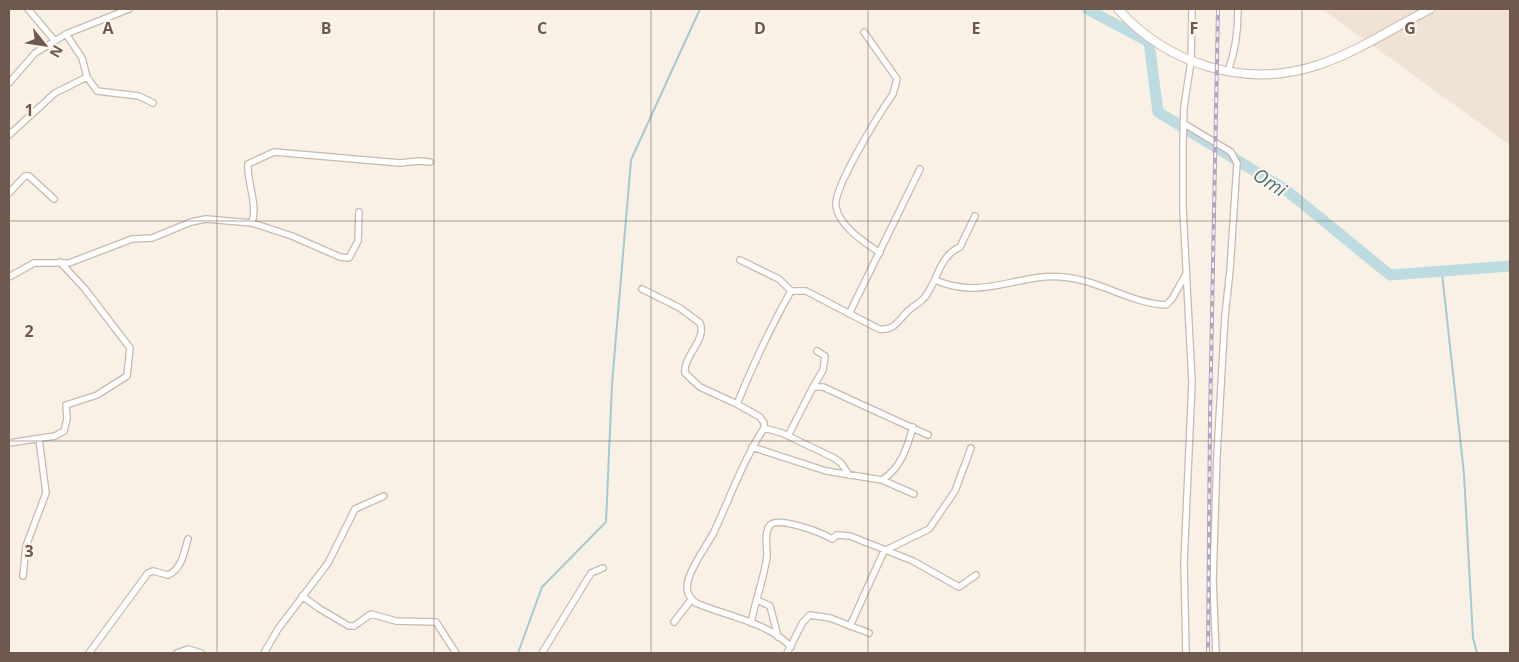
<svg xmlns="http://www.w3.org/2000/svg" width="1519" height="662" viewBox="0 0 1519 662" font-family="'Open Sans',sans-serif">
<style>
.residential{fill:#f0e2d4}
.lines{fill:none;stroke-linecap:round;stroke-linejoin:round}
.stream{stroke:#a3cbd1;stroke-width:2}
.river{stroke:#bcdce1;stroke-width:11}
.minor-casing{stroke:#c9b8ac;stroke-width:8}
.secondary-casing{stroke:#ccb9ab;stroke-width:10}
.minor{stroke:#fff;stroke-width:5.5}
.secondary{stroke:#fff;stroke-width:8}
.rail-casing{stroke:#b3a5c1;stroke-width:4}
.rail{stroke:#fdf5eb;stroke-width:2;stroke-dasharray:5.5;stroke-linecap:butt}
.grid{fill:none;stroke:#6f584d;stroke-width:1;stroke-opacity:0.55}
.labels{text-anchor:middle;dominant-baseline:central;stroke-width:4.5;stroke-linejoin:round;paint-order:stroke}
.water-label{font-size:19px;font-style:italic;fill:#46737a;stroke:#fdf5eb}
.grid-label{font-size:16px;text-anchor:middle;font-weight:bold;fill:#6f584d;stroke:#fdf5eb;stroke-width:4.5;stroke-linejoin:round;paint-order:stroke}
</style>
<rect width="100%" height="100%" fill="#f9f1e5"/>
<path class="residential" d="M1322 9H1510V145Z"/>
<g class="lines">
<path class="stream" d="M1442 273 1464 474 1473 638 1477 653
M518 653 542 587 606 522 612 384 631 160 700 9"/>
<path class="river" d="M1087 9 1149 42 1158 112 1286 190 1390 275 1510 266"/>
<defs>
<path id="minor" d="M28 9 55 41 66 34
M864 32 897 79 893 94C881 111 832 189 836 207 840 227 864 242 880 253
M1228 71C1236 50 1238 31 1238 9
M87 77 82 58 66 34 129 9
M9 83 35 53 55 41
M1183 123 1231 152 1237 163 1230 270 1225 316 1217 455 1213 581 1216 653
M9 135 55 93 87 77 97 91 139 96 153 103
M9 193 25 176H29L54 199
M252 223C258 203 247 184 248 164L274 152 400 163 418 161 430 162
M740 260 779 279 791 291
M9 277 34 263H69L132 239 152 238 191 222 206 219 252 223 292 236 340 257 349 258 358 241 359 212
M935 280C983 301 1018 273 1063 277 1099 280 1130 303 1166 305L1172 299 1186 274
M642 289 680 308 700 323C707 340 683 356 685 373L700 387 737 404
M849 314 920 169
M813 387 823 370 825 356 817 351
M764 428 782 433 834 458 841 463 849 475
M788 436 813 387H823L928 435
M9 443 55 436 64 431 67 419 66 405 97 395 127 376 130 348 85 289 60 262
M752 447 826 471 882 480C901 468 907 448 913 427
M882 480 914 494
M23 576 26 546 46 493 39 439
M302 596 320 609 349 626H354L371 614 396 621 436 622 456 653
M757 600 770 606 778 637
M674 622 691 600
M751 623C755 601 764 579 767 556 767 547 764 532 770 525 778 516 823 533 832 539L837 535 850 536 913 561 959 587 976 575
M850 626 884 551 929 529 955 491 971 448
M791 647C768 622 726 616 696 603 691 599 687 595 687 588 687 572 706 547 714 532 730 497 743 461 764 428V423L760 417 737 404C753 365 770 328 791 291H806L879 329C894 331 898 321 907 312 913 306 920 303 925 297 938 280 939 256 960 247L975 216
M89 653 148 573 153 571 168 575C182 569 184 552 188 539
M177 653 188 649 201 653
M264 653 278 629 328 563 355 509 384 496
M542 653 591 573 603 568
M787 653 803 622 810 615 830 618 869 633
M1186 653 1184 563 1192 382 1183 209V141L1184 107 1191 61 1192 9"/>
<path id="secondary" d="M1118 9C1168 65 1246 89 1318 65 1357 52 1393 28 1430 9"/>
</defs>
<use href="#minor" class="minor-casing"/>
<use href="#secondary" class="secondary-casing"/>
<use href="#minor" class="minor"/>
<use href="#secondary" class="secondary"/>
<defs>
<path id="rail" d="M1208 653 1210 417 1218 9"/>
</defs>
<use href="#rail" class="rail-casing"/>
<use href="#rail" class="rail"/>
</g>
<path class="grid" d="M217 9V653M434 9V653M651 9V653M868 9V653M1085 9V653M1302 9V653M9 221H1510M9 441H1510"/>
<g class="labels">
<g class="water-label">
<text transform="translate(1270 182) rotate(33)">Omi</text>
</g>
</g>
<g class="grid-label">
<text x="108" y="34">A</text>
<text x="326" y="34">B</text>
<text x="542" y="34">C</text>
<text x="760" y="34">D</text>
<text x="976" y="34">E</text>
<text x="1194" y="34">F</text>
<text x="1410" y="34">G</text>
<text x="29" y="116">1</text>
<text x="29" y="337">2</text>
<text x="29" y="557">3</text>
</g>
<rect width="1519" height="662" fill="none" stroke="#6f584d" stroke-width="20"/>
<g transform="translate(45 45) rotate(120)" stroke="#fdf5eb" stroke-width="4" paint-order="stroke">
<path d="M0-4L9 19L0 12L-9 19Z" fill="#6f584d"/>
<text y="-8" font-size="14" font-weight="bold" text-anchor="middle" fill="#6f584d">N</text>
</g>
</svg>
